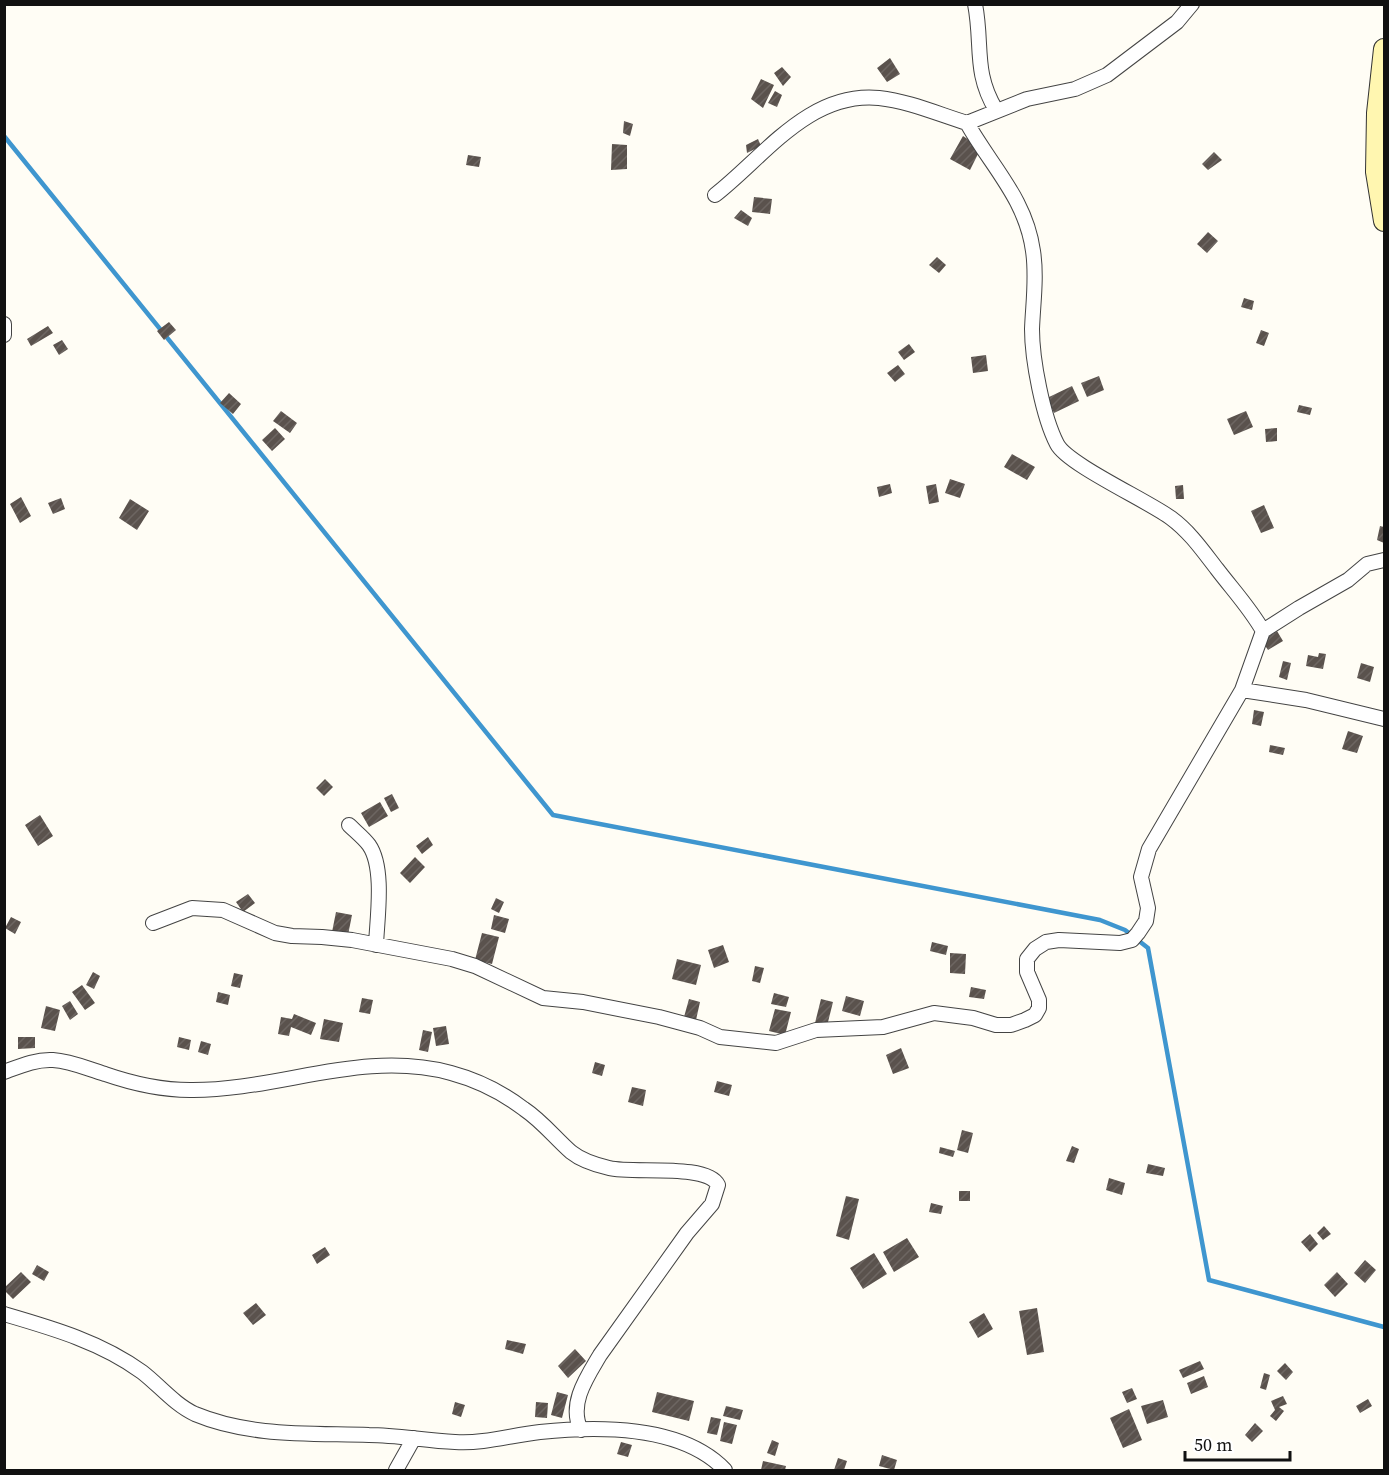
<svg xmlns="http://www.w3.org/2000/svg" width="1389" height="1475" viewBox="0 0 1389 1475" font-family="'Source Serif 4',serif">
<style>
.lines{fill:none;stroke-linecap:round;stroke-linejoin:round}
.stream{stroke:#3f96cf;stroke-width:4.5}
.building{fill:url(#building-hatch)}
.street-casing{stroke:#444;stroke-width:16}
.secondary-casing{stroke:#333;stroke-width:22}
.street{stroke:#fff;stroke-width:14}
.secondary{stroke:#fff6b0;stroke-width:20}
</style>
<defs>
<pattern id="building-hatch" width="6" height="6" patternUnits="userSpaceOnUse" patternTransform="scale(1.5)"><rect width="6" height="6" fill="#5a524d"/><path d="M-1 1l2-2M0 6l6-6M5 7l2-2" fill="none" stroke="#6d6662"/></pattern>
</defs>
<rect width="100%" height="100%" fill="#fffdf5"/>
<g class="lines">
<path class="stream" d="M4 136 553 815 1100 920 1125 930 1148 948 1209 1280 1384 1327"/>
</g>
<path class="building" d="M890 58 900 74 887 82 877 68Z
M782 67 791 77 783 86 774 73Z
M761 79 774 85 763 108 751 99Z
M775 91 782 95 777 107 768 103Z
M624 121 633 124 630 136 623 133Z
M963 136 981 148 970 170 950 159Z
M758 139 761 146 747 153 746 145Z
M612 144 627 145V169L611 170Z
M1214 152 1222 160 1208 170 1202 164Z
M468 155 481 157 479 167 466 165Z
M754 197 772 199 770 214 752 212Z
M741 210 752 218 748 226 734 218Z
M1208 232 1218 241 1207 253 1197 244Z
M937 257 946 265 939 273 929 265Z
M1244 298 1254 301 1252 310 1241 307Z
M169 322 176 330 164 340 157 331Z
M48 326 53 333 31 346 27 339Z
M1261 330 1269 333 1264 346 1256 343Z
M62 340 68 349 59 355 53 345Z
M909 344 915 352 904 360 898 352Z
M986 355 988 371 973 373 971 357Z
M898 365 905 374 895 382 887 373Z
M1099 376 1104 390 1087 397 1081 383Z
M1072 386 1079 401 1054 413 1047 398Z
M229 393 241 404 233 414 220 403Z
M1299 405 1312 408 1310 415 1297 412Z
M281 411 297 423 290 433 273 421Z
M1246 411 1253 427 1234 435 1227 419Z
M275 428 285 439 272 451 262 440Z
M1277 428V441L1266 442 1265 429Z
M1012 454 1035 467 1027 480 1004 467Z
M950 479 965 484 960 498 945 493Z
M890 484 892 493 879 497 877 487Z
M936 484 939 502 929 504 926 486Z
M1183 485 1184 499H1176L1175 486Z
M21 497 31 516 20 523 10 504Z
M61 498 65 509 53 514 48 503Z
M130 499 149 511 137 530 119 518Z
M1264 505 1274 528 1261 533 1251 511Z
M1380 526 1384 527V543L1377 540Z
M1277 631 1283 641 1268 650 1262 641Z
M1319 653 1326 654 1323 669 1306 666 1308 655 1318 657Z
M1283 661 1291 663 1287 680 1279 677Z
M1361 663 1374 667 1370 682 1357 678Z
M1254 710 1264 712 1261 726 1252 724Z
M1348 731 1363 736 1357 753 1342 749Z
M1270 745 1285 748 1283 755 1269 752Z
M325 779 333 787 324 796 316 788Z
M392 794 399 808 391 812 384 798Z
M380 802 388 816 369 827 361 813Z
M40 815 53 836 38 846 25 825Z
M428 837 433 845 422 854 416 846Z
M415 857 425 867 410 883 400 873Z
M248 894 255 903 243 912 236 902Z
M496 898 504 902 499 913 491 909Z
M336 912 352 915 348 935 332 932Z
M494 915 509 919 505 933 491 929Z
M11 917 21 922 15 934 5 928Z
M482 933 499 937 492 964 475 960Z
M932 942 948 946 946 955 930 951Z
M723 945 729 962 714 968 708 950Z
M950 953 966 954 965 974 950 973Z
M677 959 701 965 696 985 672 979Z
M755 966 764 968 760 983 752 981Z
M93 972 100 976 94 989 86 985Z
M234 973 243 975 240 988 231 986Z
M82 985 95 1003 85 1010 72 992Z
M971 987 986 990 984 999 969 997Z
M218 992 230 995 228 1005 216 1002Z
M774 993 789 997 786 1007 771 1004Z
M846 996 864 1001 860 1016 842 1011Z
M362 998 373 1000 370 1014 359 1012Z
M689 999 700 1002 696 1020 684 1017Z
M821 999 833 1002 827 1026 815 1023Z
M70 1001 78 1014 70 1020 62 1006Z
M46 1006 60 1010 55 1031 41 1028Z
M775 1009 791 1012 785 1035 769 1031Z
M294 1014 316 1023 311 1035 291 1027 289 1036 278 1034 281 1017 292 1019Z
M324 1019 343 1023 339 1042 320 1039Z
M446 1026 449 1044 436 1046 433 1028Z
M423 1030 432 1032 428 1052 419 1050Z
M18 1037H35V1048L18 1049Z
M179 1037 191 1040 189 1050 177 1047Z
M201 1041 211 1044 208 1055 198 1052Z
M901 1048 909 1068 893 1074 886 1055Z
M595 1062 605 1065 602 1076 592 1073Z
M717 1081 732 1085 729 1096 714 1092Z
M632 1087 646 1090 643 1106 628 1102Z
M962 1130 973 1133 968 1153 957 1150Z
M1072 1146 1079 1149 1074 1163 1066 1161Z
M940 1147 955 1151 953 1157 939 1153Z
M1148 1164 1165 1168 1163 1176 1146 1173Z
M1109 1178 1125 1183 1122 1195 1106 1190Z
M959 1191H970V1201H959Z
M846 1196 859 1199 849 1240 836 1236Z
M931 1203 943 1206 941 1214 929 1212Z
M1324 1226 1331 1234 1323 1240 1317 1233Z
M1310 1234 1318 1244 1310 1252 1301 1242Z
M907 1238 919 1257 894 1272 883 1252Z
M325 1247 330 1255 317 1264 312 1255Z
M874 1253 887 1274 863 1289 850 1268Z
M1365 1260 1376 1270 1365 1283 1354 1273Z
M37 1265 49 1272 44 1281 32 1274Z
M21 1272 31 1282 13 1299 4 1290V1288Z
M1337 1272 1348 1284 1335 1297 1324 1285Z
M256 1303 266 1315 253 1325 243 1313Z
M1037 1308 1044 1352 1027 1355 1019 1311Z
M984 1313 993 1329 978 1338 969 1322Z
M507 1340 526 1344 523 1354 505 1349Z
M575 1349 586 1361 568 1378 558 1366Z
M1200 1361 1204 1369 1183 1378 1179 1370Z
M1285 1363 1293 1372 1286 1380 1277 1371Z
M1264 1373 1270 1375 1266 1390 1260 1388Z
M1204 1376 1208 1387 1191 1394 1187 1383Z
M1132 1388 1137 1399 1127 1403 1122 1392Z
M557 1392 568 1395 562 1418 551 1415Z
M657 1392 694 1401 689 1421 652 1412Z
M1283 1396 1287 1404 1279 1407 1284 1411 1276 1421 1270 1416 1275 1410 1271 1401Z
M1368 1399 1372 1406 1360 1413 1356 1406Z
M1163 1400 1168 1417 1147 1424 1141 1406Z
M455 1402 465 1405 461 1417 452 1414Z
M536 1402 548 1403 547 1418 535 1417Z
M726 1406 743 1410 740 1420 723 1416Z
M1129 1409 1142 1440 1123 1448 1110 1418Z
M711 1417 721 1419 717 1435 707 1433Z
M724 1422 737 1425 732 1444 720 1441Z
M1255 1423 1263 1431 1252 1442 1245 1435Z
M772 1440 779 1443 775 1456 767 1453Z
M621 1442 632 1445 628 1457 617 1454Z
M882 1455 897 1460 894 1470 879 1466Z
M838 1458 847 1461 844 1470H834Z
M763 1461 786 1466 785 1470H761Z"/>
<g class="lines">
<defs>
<path id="street" d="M975 4C983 45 973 72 996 110
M967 123C991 166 1026 199 1033 251 1037 277 1033 303 1032 329 1032 360 1043 417 1057 444 1067 464 1148 501 1171 518 1190 532 1203 551 1217 569 1233 590 1250 608 1263 631
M715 195C764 157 809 91 879 98 908 101 938 114 967 123L1027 99 1075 89 1107 75 1177 22 1192 4
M4 324V335
M1242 690 1306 700 1384 719
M349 825C355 831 364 838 369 845 385 868 377 919 376 945
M153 923 192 908 223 910 275 933 292 936 322 937 352 940 452 959 475 966 543 998 583 1002 659 1017 700 1028 720 1037 776 1043 816 1030 883 1027 934 1013 973 1018 996 1025H1011L1025 1020 1035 1015 1039 1008V1000L1027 972V959L1035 949 1046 942 1059 940 1120 943 1132 940 1138 933 1146 921 1148 908 1141 877 1149 849 1242 690 1263 631 1299 608 1348 580 1367 564 1384 560
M4 1072C20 1066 36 1059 53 1060 71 1061 88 1069 105 1074 131 1083 162 1090 190 1090 278 1091 362 1049 451 1073 477 1080 503 1093 524 1109 542 1121 555 1138 571 1152 581 1160 596 1165 609 1168 632 1174 707 1163 718 1185L712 1204 687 1233 600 1355C587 1377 568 1404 581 1430
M4 1314C52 1328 101 1342 142 1372 159 1385 175 1405 195 1414 250 1437 311 1433 369 1435 398 1435 426 1441 455 1442 484 1444 512 1435 540 1432 598 1426 682 1425 725 1470
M396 1470 414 1438"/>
<path id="secondary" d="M1384 49 1377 113 1376 172 1384 221"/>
</defs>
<use href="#street" class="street-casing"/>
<use href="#secondary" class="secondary-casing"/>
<use href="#street" class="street"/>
<use href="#secondary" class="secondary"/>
</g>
<rect width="1389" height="1475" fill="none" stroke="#111111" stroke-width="12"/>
<path d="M1185 1451v9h105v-9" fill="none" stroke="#111111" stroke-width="3"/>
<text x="1194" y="1451" font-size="18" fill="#111111" stroke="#ffffff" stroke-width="4.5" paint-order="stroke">50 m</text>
</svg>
